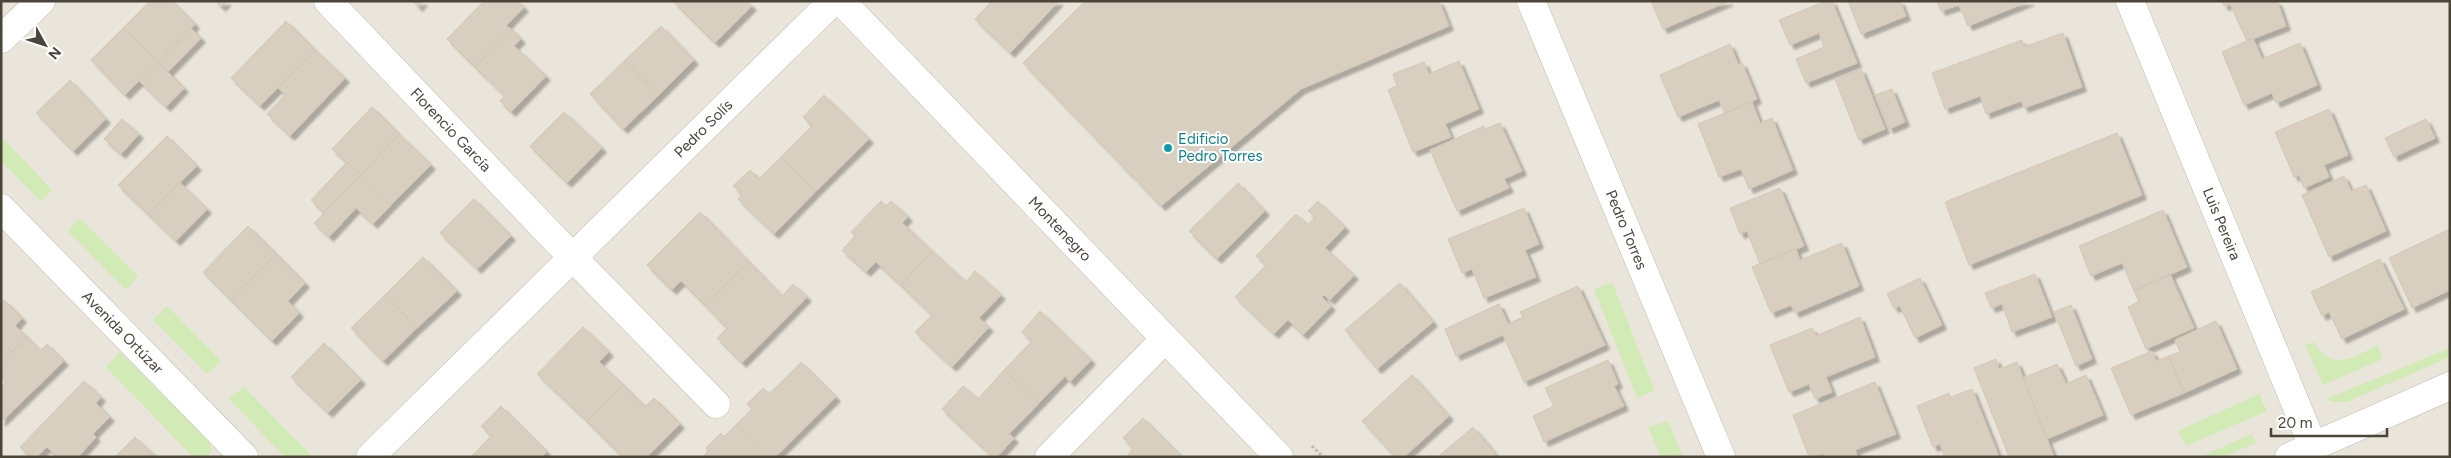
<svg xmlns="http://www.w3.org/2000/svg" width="2451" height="458" viewBox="0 0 2451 458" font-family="Figtree,sans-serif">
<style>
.residential{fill:#eae5da}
.green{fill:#d2eab5}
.building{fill:#d8cfc1;stroke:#d3c7b4;filter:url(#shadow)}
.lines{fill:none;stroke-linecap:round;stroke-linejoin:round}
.minor-casing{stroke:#c2bbae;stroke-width:29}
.path{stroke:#c4b79f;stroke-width:3;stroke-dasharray:2.5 2.5;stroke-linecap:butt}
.minor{stroke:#fff;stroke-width:28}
.culture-dot{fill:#0f9aa8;stroke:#fff;stroke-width:2}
.labels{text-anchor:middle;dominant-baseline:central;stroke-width:4;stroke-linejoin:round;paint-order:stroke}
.street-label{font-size:15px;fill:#4b4439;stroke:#fff}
.culture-label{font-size:15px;fill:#0d838f;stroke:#fff;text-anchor:start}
</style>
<defs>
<filter id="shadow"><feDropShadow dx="4.5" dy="4.5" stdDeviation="1" flood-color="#0004"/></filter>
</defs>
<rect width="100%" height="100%" fill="#f6f3ec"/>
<path class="residential" d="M1 1H2450V457H1Z"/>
<path class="green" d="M1 136 52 190 41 202 1 161Z
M79 218 138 276 126 290 68 231Z
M1612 282 1655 391 1637 398 1594 289Z
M167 306 221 361 207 374 153 320Z
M2314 342C2333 373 2351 358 2378 345L2383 359 2323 385 2305 345Z
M2450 348V357L2347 402H2334L2326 399Z
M120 352 209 442 212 451 205 457H193L106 367Z
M244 387 311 455 309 457H285L229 399Z
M2259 394 2267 411 2186 446 2178 431Z
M1668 421 1683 457H1661L1648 427Z
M2251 434 2256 443 2223 457H2200Z"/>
<path class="building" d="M150 1H172L195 24 158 62 123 28Z
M215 1H227L221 7Z
M413 1H423L418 7Z
M484 1H517L524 7 506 26 511 29 475 67 447 39Z
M673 1H746L752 6 715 43Z
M992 1H1059L1010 53 975 19Z
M1085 1H1439L1449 26 1301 89 1161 206 1023 63Z
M1651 1H1729L1663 29Z
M1826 1H1832L1857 63 1806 83 1796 59 1824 47 1819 33 1790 45 1779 20Z
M1848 1H1900L1906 16 1861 34Z
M1937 1H2030L1968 26 1959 5 1941 11Z
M2222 1H2277L2286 26 2247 41 2230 4 2224 6Z
M286 21 315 50 260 106 231 78Z
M661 26 694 60 659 95 625 60Z
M123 28 158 62 125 95 91 60Z
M191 28 201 38 168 72 158 62Z
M511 29 521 39 514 46 546 76 511 112 500 101 505 96 475 67Z
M2063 33 2082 87 2024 108 2021 101 1986 114 1980 96 1945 109 1932 73 2022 40 2024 47Z
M2253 38 2262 59 2300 43 2317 85 2276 103 2272 93 2244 105 2222 52Z
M1730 44 1738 64 1742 63 1757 99 1725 114 1719 100 1678 117 1660 75Z
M315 50 345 78 290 136 267 114 285 95 278 88Z
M625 60 659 95 623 129 590 94Z
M1459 61 1479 109 1445 124 1451 137 1413 152 1388 90 1397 86 1393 74 1424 62 1429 74Z
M158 62 184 88 166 107 139 81Z
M1861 69 1885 129 1859 140 1835 79Z
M70 80 106 119 73 151 36 113Z
M1892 89 1905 122 1889 129 1875 95Z
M824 95 869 139 816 191 781 157 812 126 803 117Z
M1752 102 1760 123 1772 118 1793 170 1749 189 1741 169 1719 177 1698 124Z
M372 107 399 134 361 175 332 149Z
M2329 109 2348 155 2324 165 2329 177 2304 188 2299 175 2294 177 2275 132Z
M564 112 602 148 567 183 530 146Z
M122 119 139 134 121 154 104 139Z
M2426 119 2435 138 2394 157 2385 138Z
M1500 123 1522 171 1504 179 1509 188 1457 211 1430 150 1484 126 1485 129Z
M2117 133 2142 195 1969 265 1945 202Z
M399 134 431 165 391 205 361 175Z
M167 136 197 166 148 214 118 185Z
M781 157 816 191 774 234 738 199 742 194 733 186 750 170 759 179Z
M347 162 361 175 324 213 311 200Z
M361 175 391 205 373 224 356 208 329 237 314 223Z
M2344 176 2351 191 2366 185 2386 231 2329 257 2302 195Z
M179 182 207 209 176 241 148 214Z
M1238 183 1265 211 1217 259 1189 231Z
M1780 188 1804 246 1760 264 1747 231 1740 234 1730 208Z
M474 199 511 236 477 269 440 233Z
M881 201 886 206 891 201 908 217 902 223 932 251 901 285 876 262 866 272 842 250 855 236 851 232Z
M1318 201 1345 227 1325 248 1354 275 1330 300 1324 295 1322 297 1331 306 1303 335 1288 320 1274 334 1235 297 1266 265 1256 256 1296 214 1308 225 1315 217 1308 211Z
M1524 208 1539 244 1525 250 1536 277 1484 298 1472 269 1462 273 1448 239Z
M2163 210 2187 267 2134 291 2122 263 2091 276 2079 246Z
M700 212 749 262 705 305 681 281 672 290 647 265Z
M248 226 276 254 231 300 203 272Z
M2450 229V290L2412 308 2389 258Z
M1842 243 1859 286 1795 313 1791 305 1771 313 1752 267 1796 249 1800 260Z
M932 251 966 282 975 271 1001 295 979 318 989 327 952 367 915 332 932 315 901 285Z
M276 254 305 283 288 301 299 313 272 341 231 300Z
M423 257 457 291 417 328 385 295Z
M2380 259 2404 309 2342 339 2329 312 2322 316 2311 292Z
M749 262 782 296 793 284 807 297 742 363 717 338 727 328 705 305Z
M2035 274 2052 317 2012 332 2002 304 1991 308 1985 293Z
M2170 274 2194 328 2146 349 2128 307 2139 302 2134 291Z
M1920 278 1942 325 1915 338 1900 306 1894 308 1887 294Z
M1400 283 1433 322 1377 369 1345 330Z
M1578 286 1605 345 1524 382 1503 335 1456 356 1445 329 1499 304 1508 324 1523 317 1520 312Z
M385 295 417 328 383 361 351 328Z
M4 300 22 318 15 326 27 337 1 362V303Z
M2071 305 2092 359 2076 366 2054 312Z
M1040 311 1091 360 1070 382 1065 376 1039 403 1004 370 1032 341 1022 332Z
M1860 317 1875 357 1826 377 1832 392 1815 399 1809 384 1789 392 1770 345 1812 328 1816 336Z
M2216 321 2237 369 2184 393 2169 356 2180 352 2175 340Z
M583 327 609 352 599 362 623 385 587 421 537 374Z
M27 337 40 351 47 344 64 361 1 422V386L6 382 1 377V362Z
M324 343 361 380 328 413 291 377Z
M2152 351 2156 361 2169 356 2184 393 2131 415 2111 368Z
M1996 359 1999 369 2017 362 2054 457H2009L1974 368Z
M1608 360 1618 384 1614 386 1624 406 1544 442 1533 416 1554 406 1545 388Z
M801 362 836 397 775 457H770L737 424 752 409 747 404 763 388 769 394Z
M2057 364 2066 384 2086 375 2103 415 2047 439 2023 378Z
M1004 370 1039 403 1009 434 1014 438 997 457H993L942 409 963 386 978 399Z
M1412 375 1449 416 1404 457H1395L1362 421Z
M84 381 101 397 96 403 110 417 93 434 96 437 78 457H57L47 447 37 457H30L20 447Z
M1875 382 1896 434 1855 450 1858 457H1824L1823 454 1809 457 1793 415Z
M623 385 645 407 654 398 680 424 647 457H623L587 421Z
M1972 389 1999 457H1945L1940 444 1933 447 1917 406 1949 393 1951 397Z
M501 406 547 452 542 457H471L491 436 481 426Z
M1143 418 1182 457H1126L1133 449 1123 438Z
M737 424 770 457H703L708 451 706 448 721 433 724 437Z
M1473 427 1498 457H1438Z
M135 437 154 455 115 457Z"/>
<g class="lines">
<defs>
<g id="minor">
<path id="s1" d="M328 1 548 232 716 404"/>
<path id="s2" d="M841 1 1279 457"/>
<path id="s3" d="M1531 1 1721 457"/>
<path id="s4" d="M2130 1 2313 446"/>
<path d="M1 39 41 1"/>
<path id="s5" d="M1 208 244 457"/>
<path id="s6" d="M370 457 833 1"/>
<path d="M1049 457 1165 339"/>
<path d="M2289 457 2450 386"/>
</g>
</defs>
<use href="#minor" class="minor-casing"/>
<path class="path" d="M1312 446 1323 457"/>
<use href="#minor" class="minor"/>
</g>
<circle class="culture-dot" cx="1168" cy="148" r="5"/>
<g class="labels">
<g class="street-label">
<text stroke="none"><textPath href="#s1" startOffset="178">Florencio García</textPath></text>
<text stroke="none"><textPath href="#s6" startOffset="468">Pedro Solís</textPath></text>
<text stroke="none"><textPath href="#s4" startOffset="241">Luis Pereira</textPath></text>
<text stroke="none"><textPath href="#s2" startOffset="316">Montenegro</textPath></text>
<text stroke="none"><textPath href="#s3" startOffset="248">Pedro Torres</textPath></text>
<text stroke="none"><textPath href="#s5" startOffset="174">Avenida Ortúzar</textPath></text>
</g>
<g class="culture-label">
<text x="1178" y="139">Edificio<tspan x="1178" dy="17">Pedro Torres</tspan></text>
</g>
</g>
<rect width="2451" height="458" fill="none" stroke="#4b4439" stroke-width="5"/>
<g transform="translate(45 45) rotate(130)" stroke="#ffffff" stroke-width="4" paint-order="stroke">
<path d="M0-4L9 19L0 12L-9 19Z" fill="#4b4439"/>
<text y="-8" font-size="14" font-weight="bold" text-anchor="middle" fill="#4b4439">N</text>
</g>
<path d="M2271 428v8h116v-8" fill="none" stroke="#4b4439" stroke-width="2.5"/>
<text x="2278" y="428" font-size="15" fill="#4b4439" stroke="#ffffff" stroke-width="4" paint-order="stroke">20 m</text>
</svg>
